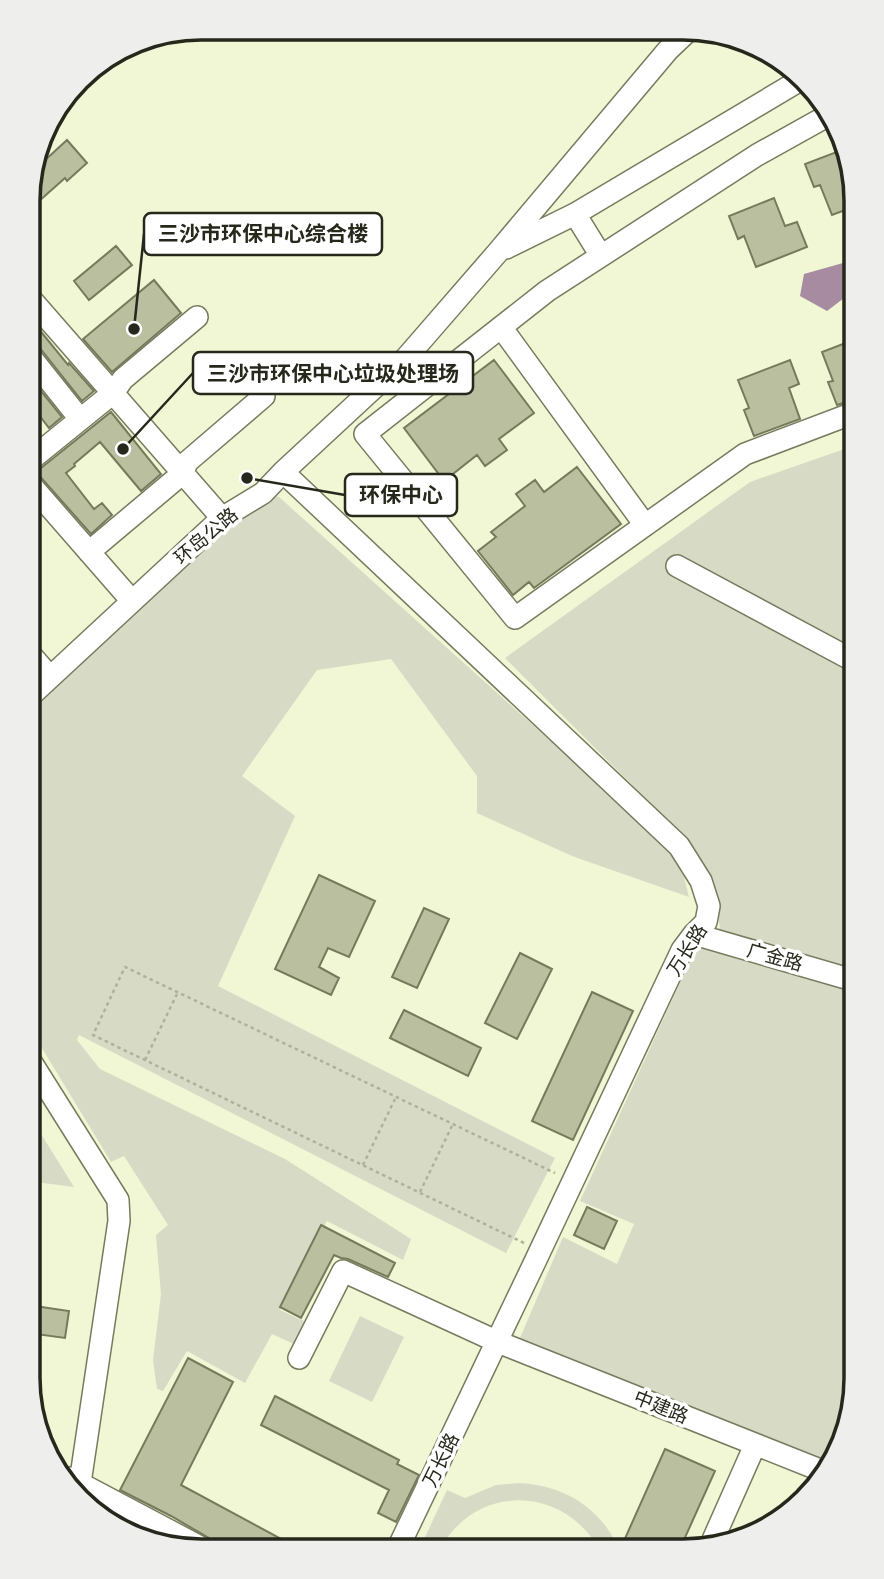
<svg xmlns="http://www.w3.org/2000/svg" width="884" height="1579" viewBox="0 0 884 1579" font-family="Figtree,'Noto Sans SC',sans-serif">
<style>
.green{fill:#d7dbc6}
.water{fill:#a68ba1}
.building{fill:#babf9f;stroke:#767a5d;stroke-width:2}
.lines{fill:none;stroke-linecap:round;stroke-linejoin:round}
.minor-casing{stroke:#777b5e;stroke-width:24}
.path{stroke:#aeb298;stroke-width:2.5;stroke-dasharray:3.5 3.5;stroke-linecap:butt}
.minor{stroke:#fff;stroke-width:21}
.labels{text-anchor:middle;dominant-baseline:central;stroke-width:7;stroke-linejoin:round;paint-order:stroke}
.street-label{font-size:19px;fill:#26281b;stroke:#fff}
.rim{fill:none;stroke:#26281b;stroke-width:3.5}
.leader{fill:none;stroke:#26281b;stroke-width:2.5}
.callout-dot{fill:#26281b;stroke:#fff;stroke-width:2.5}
.callout{fill:#fff;stroke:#26281b;stroke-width:2.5}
.callout-label{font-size:21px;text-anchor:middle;font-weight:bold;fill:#26281b}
</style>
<rect width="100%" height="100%" fill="#f1f6d5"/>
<path class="green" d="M856 445V1390L829 1461 520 1338 563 1237 617 1264 634 1224 580 1201 695 950 720 928 713 888 683 836 505 658 750 482Z
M263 493 279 497 664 843 684 877 689 897 572 856 477 813V776L391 659 317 670 242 776 295 816 218 986 555 1158 506 1253 79 1035 77 1040 100 1069 285 1159 411 1239 403 1260 327 1221 280 1310 308 1323 296 1345 272 1334 245 1383 187 1351 163 1391 157 1389 153 1360 161 1294 156 1235 168 1225 124 1156 111 1162 28 1025 29 713Z
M28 1113 74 1187 28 1181Z
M360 1316 404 1337 372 1402 329 1381Z
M519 1483C561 1485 597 1505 616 1543L596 1544C559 1486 477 1485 442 1546H421L447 1490 465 1498 496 1485Z
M80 1494 186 1549H178L95 1515Z"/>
<path class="water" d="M856 232V289L827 311 800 296 804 274 843 263 851 236Z"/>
<path class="building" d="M67 140 87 163 67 181 65 178 29 210V179L32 172Z
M847 148 856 206 832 215 820 185 814 187 805 164Z
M774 198 785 226 797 222 807 247 756 267 744 236 738 239 729 216Z
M116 246 132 265 89 300 74 281Z
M154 280 181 313 112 372 83 339Z
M29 317 68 365 69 363 94 391 82 401 39 347 34 343 29 342Z
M856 339V399L837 405 828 382 833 381 822 352Z
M494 360 534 413 499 439 507 450 485 466 477 455 444 481 404 428Z
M790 360 799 384 789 388 800 419 754 436 744 410 749 408 738 380Z
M29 376 62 417 49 428 29 402Z
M111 412 161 474 141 491 100 442 74 464 75 466 66 473 94 509 102 503 112 515 91 534 36 472Z
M577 467 621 524 534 588 529 582 513 595 478 551 496 537 491 532 525 506 516 494 535 480 544 492Z
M319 875 375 901 349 957 328 948 319 967 339 978 331 995 275 969Z
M424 908 449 919 417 988 392 977Z
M520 953 552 969 517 1039 485 1023Z
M592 992 633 1011 573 1140 532 1121Z
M404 1010 481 1048 468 1076 390 1038Z
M587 1207 617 1221 604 1249 574 1235Z
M321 1225 395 1263 388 1277 348 1259 341 1258 334 1255 301 1318 280 1307Z
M28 1305 69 1311 65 1338 28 1333Z
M188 1358 233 1382 181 1485 298 1548 228 1549 171 1516 120 1490Z
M275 1396 399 1460 397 1464 419 1475 396 1522 378 1513 389 1490 261 1425Z
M665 1449 715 1471 683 1542 623 1543Z"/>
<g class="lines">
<defs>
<path id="minor" d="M827 116 757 155 547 291 365 434 515 618 745 454 856 412
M575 214 601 256
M506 248 575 214 802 79
M29 297 222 518
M501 327 645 525
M29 355 80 419
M29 461 113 393 123 379 197 317
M283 472 679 846 701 881 709 906 706 922 694 934 682 950C588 1149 495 1348 399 1546
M29 483 132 601
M89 552 183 473 187 462 264 396
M677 566 856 662
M29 653 50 677
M29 697 222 518 263 493 283 472 406 358 498 252 668 50 688 31
M694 934 856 981
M28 1057 118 1200 119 1221 80 1483
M299 1358 343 1271 498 1342 825 1472
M70 1478 204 1549
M712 1542 755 1445"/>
</defs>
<use href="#minor" class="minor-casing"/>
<path class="path" d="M145 1060 177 994
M363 1165 395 1099
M420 1192 452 1126
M524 1243 93 1035 125 967 555 1173"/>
<use href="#minor" class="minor"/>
</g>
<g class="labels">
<g class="street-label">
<text transform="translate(206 536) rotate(-40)">环岛公路</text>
<text transform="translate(687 950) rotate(-58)">万长路</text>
<text transform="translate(775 957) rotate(16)">广金路</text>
<text transform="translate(661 1407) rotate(22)">中建路</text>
<text transform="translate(441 1460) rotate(-64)">万长路</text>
</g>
</g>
<path d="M0 0H884V1579H0ZM201 40H683A161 161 0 0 1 844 201V1378A161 161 0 0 1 683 1539H201A161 161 0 0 1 40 1378V201A161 161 0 0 1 201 40Z" fill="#eeeeed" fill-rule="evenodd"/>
<path class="rim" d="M201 40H683A161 161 0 0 1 844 201V1378A161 161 0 0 1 683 1539H201A161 161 0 0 1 40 1378V201A161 161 0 0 1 201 40Z"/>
<path class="leader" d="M134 329L144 234M123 449L193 373M247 478L345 495"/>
<g class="callout-dot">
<circle cx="134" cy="329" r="7"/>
<circle cx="123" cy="449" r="7"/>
<circle cx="247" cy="478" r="7"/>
</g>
<g class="callout">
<rect x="144" y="213" width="238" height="42" rx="7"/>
<rect x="193" y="352" width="280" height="42" rx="7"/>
<rect x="345" y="474" width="112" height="42" rx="7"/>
</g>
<g class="callout-label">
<text x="263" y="241">三沙市环保中心综合楼</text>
<text x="333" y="381">三沙市环保中心垃圾处理场</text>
<text x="401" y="502">环保中心</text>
</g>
</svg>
